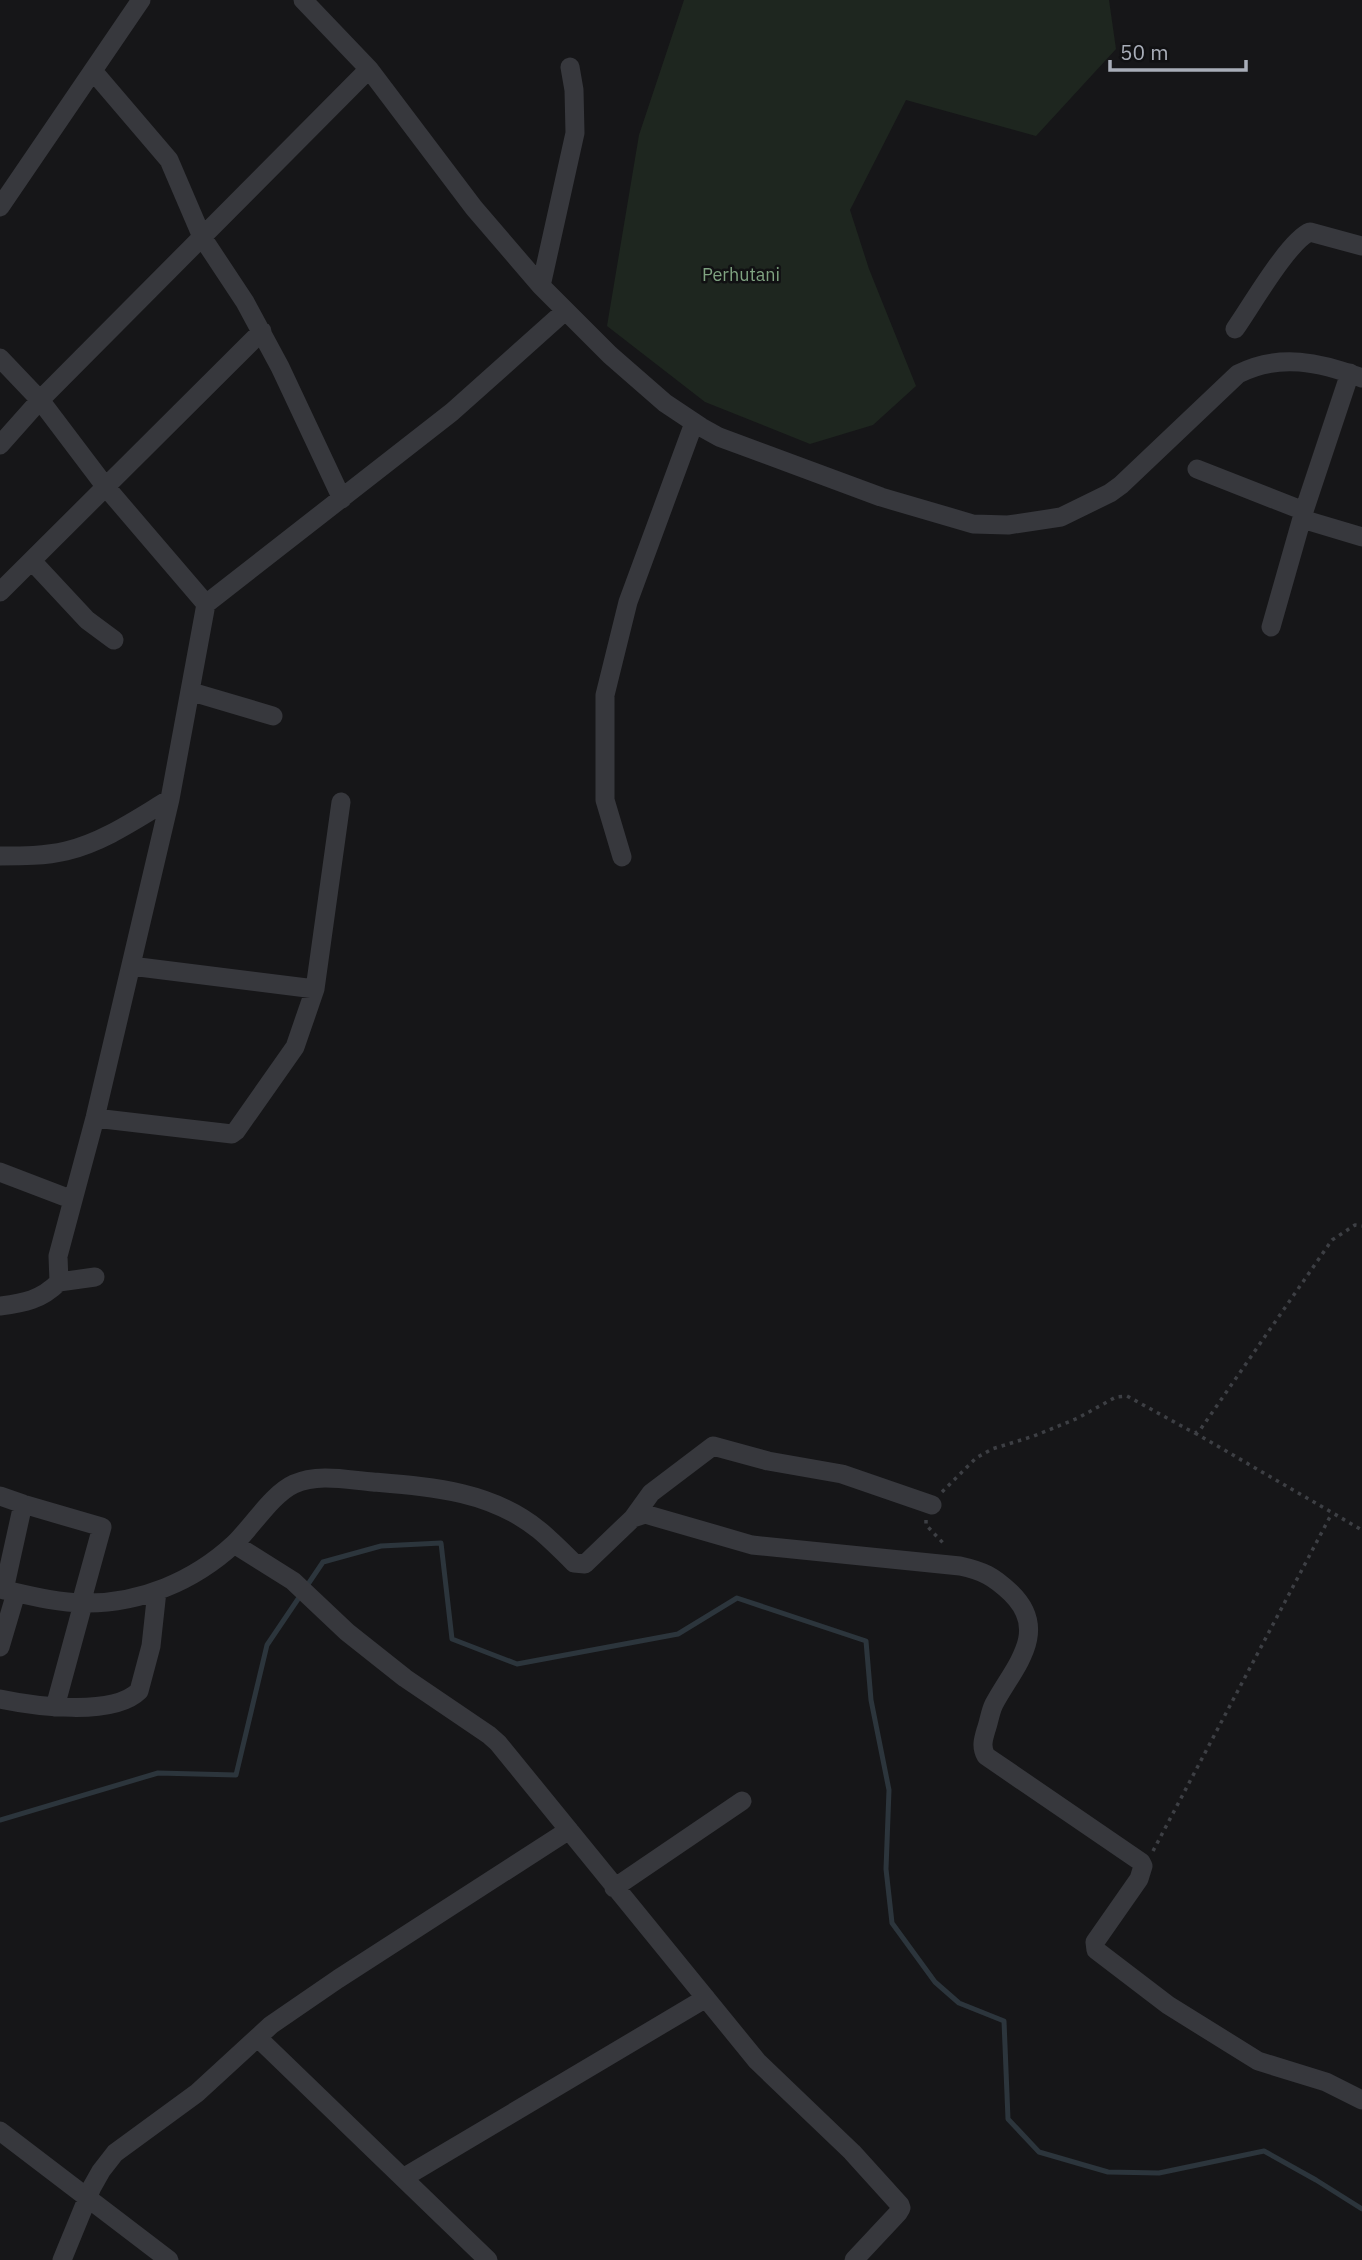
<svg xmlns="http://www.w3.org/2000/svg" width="1362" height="2260" viewBox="0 0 1362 2260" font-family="'IBM Plex Sans',sans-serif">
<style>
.green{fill:#1e261f}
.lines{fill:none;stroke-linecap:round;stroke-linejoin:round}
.stream{stroke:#2c353c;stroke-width:5}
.path{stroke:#3d3f44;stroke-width:3.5;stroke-dasharray:3.5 5;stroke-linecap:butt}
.minor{stroke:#37383d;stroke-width:19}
.labels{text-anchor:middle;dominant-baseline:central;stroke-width:5;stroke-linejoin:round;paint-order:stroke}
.park-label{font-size:18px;fill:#7fa381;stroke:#111113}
</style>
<rect width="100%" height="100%" fill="#161618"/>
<path class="green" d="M684 0H1109L1116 49 1036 136 906 100 850 210 869 269 916 386 873 425 810 444 705 402 607 326 639 135Z"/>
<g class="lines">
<path class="stream" d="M0 1820 158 1773 236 1775 267 1645 323 1562 381 1546 441 1543 452 1639 517 1664 678 1634 737 1598 866 1641 871 1700 889 1790 886 1869 892 1923 935 1982 959 2003 1004 2021 1008 2119 1039 2152 1108 2172 1159 2173 1264 2151 1316 2180 1362 2209"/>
<path class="path" d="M1195 1433 1362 1530
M942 1492 976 1458 992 1449 1034 1436 1078 1418 1116 1397 1127 1396 1187 1429 1195 1433 1200 1430 1332 1240 1355 1225 1362 1226
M926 1520V1525L946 1546
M1153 1851 1332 1513"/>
<path class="minor" d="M303 0 369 69 474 208 541 286 610 355 665 403 701 427 719 437 881 497 973 524 1008 525 1061 517 1110 493 1121 485 1238 374C1279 353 1320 362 1362 378
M93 71 169 160 202 237 245 302 280 367 342 499
M0 207 141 0
M541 286 575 133 574 90 570 67
M1235 329C1250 308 1289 240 1310 232L1362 246
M0 358 40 400 105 486 206 604
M0 445 40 400 369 69
M1197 469 1304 511
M1302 519 1362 537
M32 561 87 620 114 640
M0 592 262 331
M1271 627 1304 511 1350 373
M192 692 273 716
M0 856C22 856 45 856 66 851 104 842 138 818 170 799L206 604 452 412 565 311
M622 857 605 800V695L628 602 694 423
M315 989 341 802
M95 1118 232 1134 236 1131 295 1047 315 989 131 966
M0 1172 73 1200 95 1118 170 799
M59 1282 95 1277
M0 1306C24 1303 41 1300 59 1282L58 1256 73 1200
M0 1496 23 1504 4 1590
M23 1504 102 1527 81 1603
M633 1518 651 1493 713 1446 768 1461 842 1474 932 1505
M234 1544 293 1581 347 1632 405 1678 489 1735 498 1743 757 2061 852 2152 900 2205 901 2208 898 2213 854 2260
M0 1589C27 1595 57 1603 84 1603 140 1604 194 1581 234 1544 252 1527 272 1494 294 1484 318 1473 348 1480 373 1482 433 1487 491 1491 539 1530 551 1540 563 1552 574 1563L585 1564 633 1518 645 1514 752 1545 960 1566C983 1571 993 1576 1011 1593 1051 1632 1013 1668 994 1704 990 1712 989 1722 986 1730 983 1740 981 1747 986 1756L1141 1862 1143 1866 1139 1879 1095 1942 1096 1950 1168 2005 1258 2061 1326 2082 1362 2100
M0 1647 16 1593
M0 1699C33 1706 113 1717 139 1691L151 1646 157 1591
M55 1707 83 1604
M614 1888 742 1801
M258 2038 488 2260
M0 2131 169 2260
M403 2178 706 1998
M62 2260 92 2187 101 2171 115 2153 197 2093 271 2025 338 1979 569 1830"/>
</g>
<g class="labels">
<g class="park-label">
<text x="741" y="274">Perhutani</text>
</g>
</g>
<path d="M1110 60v10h136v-10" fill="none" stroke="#a8adb8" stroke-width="3.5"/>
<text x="1120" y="60" font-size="21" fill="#a8adb8" stroke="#111113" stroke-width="5" paint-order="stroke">50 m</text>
</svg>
